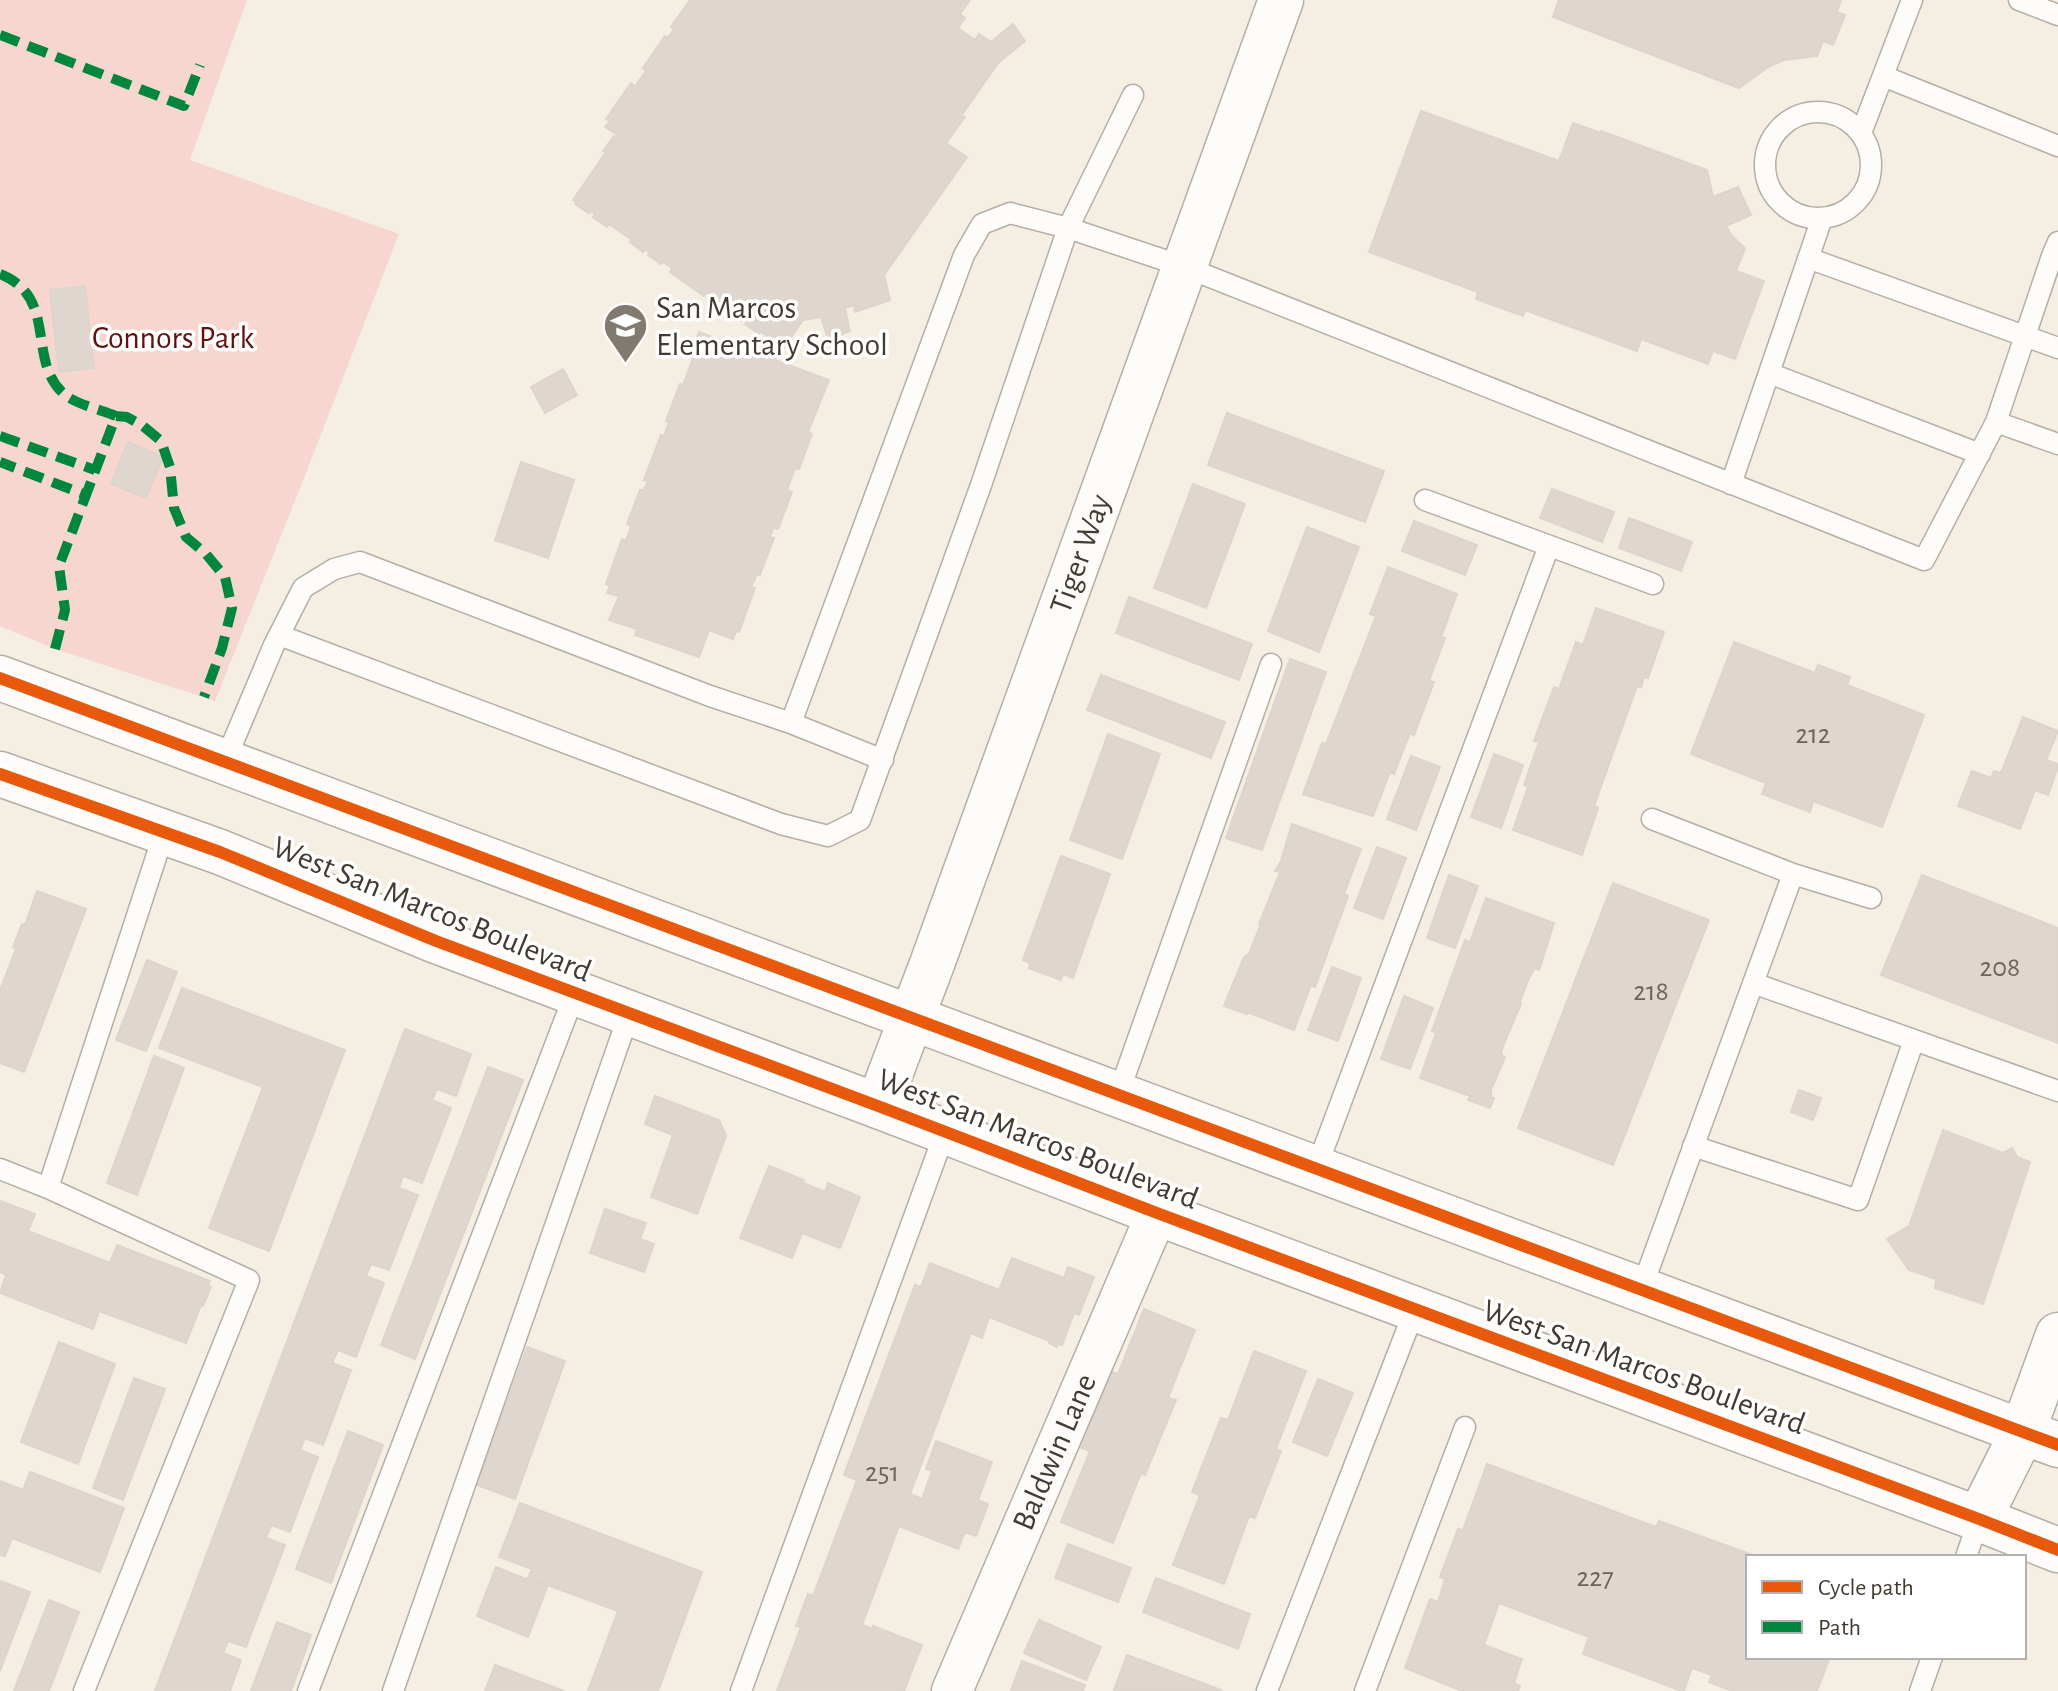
<svg xmlns="http://www.w3.org/2000/svg" width="2058" height="1691" viewBox="0 0 2058 1691" font-family="'Alegreya Sans',sans-serif">
<style>
.green{fill:#f6d6ce}
.building{fill:#dfd7cf;stroke:#ddd5cd;stroke-width:2}
.lines{fill:none;stroke-linecap:round;stroke-linejoin:round}
.service-casing{stroke:#b4aea5;stroke-width:23}
.minor-casing{stroke:#b4aea5;stroke-width:43}
.tertiary-casing{stroke:#b4aea5;stroke-width:47}
.primary-casing{stroke:#b4aea5;stroke-width:47}
.service{stroke:#fefcfb;stroke-width:20}
.minor{stroke:#fefcfb;stroke-width:40}
.tertiary{stroke:#fefcfb;stroke-width:44}
.primary{stroke:#fefcfb;stroke-width:44}
.quiet{stroke:#00873e;stroke-width:10;stroke-dasharray:20 10;stroke-linecap:butt}
.cycleway-casing{stroke:#fff;stroke-width:17}
.cycleway{stroke:#e8590c;stroke-width:12}
.labels{text-anchor:middle;dominant-baseline:central;stroke-width:7;stroke-linejoin:round;paint-order:stroke}
.number-label{font-size:28px;fill:#6c645c}
.poi-label{font-size:32px;fill:#423b32;stroke:#fff;text-anchor:start}
.park-label{font-size:32px;fill:#650f0f;stroke:#fff}
.street-label{font-size:32px;fill:#423b32;stroke:#fff}
</style>
<rect width="100%" height="100%" fill="#f5eee3"/>
<path class="green" d="M0 0H247L190 160 399 234 297 496 215 701 55 649 0 626Z"/>
<path class="building" d="M690 0H970L960 14 965 18 958 28 975 40 979 34 991 42 1013 24 1025 41 998 63 961 116 965 117 946 143 967 157 884 275 890 300 855 312 854 305 845 308 850 331 828 339 821 317 803 320 775 360 829 380 808 432 812 434 799 469 795 468 787 490 792 492 778 529 774 527 770 537 774 538 760 575 757 574 751 587 755 588 739 632 736 631 733 639 709 630 699 657 635 635 637 629 609 620 619 596 607 593 610 586 606 584 622 539 626 541 631 526 627 524 640 490H644L648 481 644 480 661 435 664 436 669 422 666 421 680 384 683 385 693 358 690 357 699 332 755 353 767 336 760 331 759 334 745 324 747 322 743 318 741 321 727 311 730 308 707 292 704 296 670 272 672 268 663 262 661 264 648 255 650 253 645 249 643 252 630 242 632 240 609 224 607 227 593 217 595 214 590 211 589 213 575 204 576 202 573 200 606 152 603 151 614 136 616 139 618 135 605 127 610 121 606 119 631 83 635 86 646 71 643 68 665 36 668 38 674 29 671 27Z
M1559 0H1841L1837 12 1845 15 1833 45 1823 41 1817 56 1784 60 1768 67 1739 88 1553 17Z
M1421 111 1559 161 1573 123 1601 133V131L1707 170 1713 197 1738 187 1751 215 1726 226 1732 236 1745 248 1736 271 1764 281 1735 359 1713 351 1708 364 1641 339 1637 351 1525 310 1523 316 1476 299 1478 292 1369 252Z
M85 286 94 368 59 372 50 290Z
M563 369 577 395 545 413 531 387Z
M1227 413 1384 471 1365 522 1208 465Z
M128 442 163 457 146 498 111 484Z
M521 462 574 480 548 558 495 540Z
M1193 484 1245 504 1206 608 1154 588Z
M1552 489 1614 512 1602 542 1540 518Z
M1629 518 1692 542 1681 571 1619 548Z
M1414 521 1477 545 1465 575 1402 551Z
M1307 527 1359 547 1319 652 1268 631Z
M1388 567 1457 594 1441 637 1445 638 1429 681 1434 682 1414 735 1410 733 1394 774 1390 772 1373 816 1303 794 1322 743 1326 744 1376 616 1370 614Z
M1129 597 1252 644 1239 680 1116 633Z
M1596 608 1664 632 1648 678 1644 677 1641 687 1637 686 1594 806 1598 808 1582 855 1513 830 1528 787 1524 785 1539 742 1534 741 1554 687 1559 689 1576 642 1583 645Z
M1734 642 1815 673 1818 665 1850 677 1847 685 1924 715 1882 827 1813 801 1810 812 1762 794 1766 783 1691 754Z
M1290 659 1326 672 1262 850 1226 838Z
M1101 675 1225 722 1211 758 1087 710Z
M2023 717 2058 731 2046 760 2058 764V767L2048 795 2035 790 2020 829 1958 806 1972 771 1991 778 1994 771 2001 773Z
M1108 734 1160 754 1122 859 1070 840Z
M1494 754 1523 765 1501 828 1471 817Z
M1411 756 1440 767 1416 830 1387 819Z
M1292 824 1361 849 1344 894 1348 896 1315 987 1311 985 1294 1030 1247 1012V1014L1224 1006 1244 957 1249 954 1260 926 1259 924 1280 872 1275 871 1281 861Z
M1377 847 1406 858 1383 919 1354 908Z
M1061 856 1110 874 1073 978 1063 974 1061 980 1029 968 1030 963 1023 960Z
M1449 875 1478 886 1455 948 1427 938Z
M1922 875 2058 928V1043L1881 975Z
M1613 883 1709 920 1613 1165 1518 1128Z
M37 891 86 909 24 1072 0 1063V990L16 949 13 947 22 924 25 925Z
M1486 898 1554 923 1539 970 1535 968 1529 978 1520 1002 1521 1004 1503 1046 1501 1055 1505 1057 1491 1090V1097L1494 1098 1490 1108 1468 1100 1470 1096 1420 1078 1436 1033 1432 1031 1465 940 1470 942Z
M147 960 177 972 146 1051 116 1040Z
M1332 967 1361 978 1338 1041 1308 1030Z
M182 988 345 1050 269 1251 209 1228 263 1087 159 1048Z
M1404 996 1433 1008 1410 1069 1381 1059Z
M405 1029 471 1054 456 1096 437 1089 432 1100 451 1108 422 1183 403 1176 399 1188 418 1195 389 1270 371 1264 366 1276 384 1283 356 1357 338 1350 332 1363 351 1370 323 1445 305 1438 300 1450 318 1457 290 1532 271 1525 266 1538 285 1545 246 1647 228 1641 223 1653 241 1660 230 1691H155Z
M154 1056 184 1068 137 1195 107 1183Z
M488 1067 523 1080 415 1359 381 1345Z
M1799 1090 1821 1098 1813 1120 1791 1112Z
M655 1096 719 1120 726 1136 697 1214 651 1197 673 1135 645 1124Z
M1943 1130 2003 1153 2012 1148 2017 1157 2030 1162 1983 1304 1935 1288 1936 1279 1909 1270 1887 1239 1909 1226Z
M769 1166 804 1180 803 1183 825 1192 828 1183 860 1197 840 1248 802 1233 792 1258 740 1238Z
M0 1201 35 1214 28 1231 110 1263 117 1245 210 1281 208 1286 211 1287 203 1306 201 1305 186 1343 99 1311 93 1329 0 1293 6 1275 0 1272Z
M605 1209 646 1223 640 1239 654 1244 644 1272 590 1253Z
M1012 1258 1064 1278 1068 1267 1094 1277 1079 1315 1074 1313 1062 1345 1058 1343 1057 1347 1049 1343 1050 1341 989 1317 982 1338 971 1333 910 1494 922 1499 932 1471 926 1469 936 1441 992 1462 978 1500 988 1504 976 1536 965 1532 958 1549 899 1526 862 1625 873 1629V1626L922 1645 904 1691H777L801 1627 796 1626 808 1594 813 1596 857 1480 844 1475 915 1285 921 1287 930 1263 999 1290Z
M1144 1309 1195 1330 1168 1398 1176 1400 1145 1475 1141 1473 1113 1543 1061 1522 1090 1451 1081 1448 1112 1372 1118 1374Z
M59 1342 115 1364 78 1464 21 1442Z
M527 1347 565 1361 515 1499 477 1485Z
M1254 1351 1306 1371 1276 1449 1281 1451 1255 1518 1249 1516 1224 1584 1173 1565 1200 1495 1192 1492 1221 1418 1228 1420Z
M134 1378 165 1389 123 1500 93 1488Z
M1318 1379 1353 1393 1327 1456 1293 1442Z
M348 1431 383 1445 331 1583 296 1569Z
M1487 1464 1656 1527 1659 1521 1758 1557H1748V1657H1830L1817 1691H1732L1709 1682 1712 1675 1692 1668 1684 1691H1682L1583 1654 1589 1637 1499 1603 1484 1645 1522 1659 1514 1683 1520 1686 1518 1691H1462L1405 1668 1430 1599 1438 1602 1445 1579 1440 1577 1458 1529 1463 1530Z
M30 1472 124 1508 100 1572 12 1538 5 1556 0 1555V1481L23 1490Z
M520 1503 702 1572 658 1691H588L618 1611 528 1578 532 1569 499 1557Z
M1068 1544 1131 1568 1118 1602 1055 1578Z
M496 1567 547 1587 528 1637 477 1616Z
M1156 1578 1250 1614 1238 1649 1143 1612Z
M0 1581 30 1592 0 1671Z
M49 1600 79 1612 49 1691H14Z
M1039 1620 1101 1647 1086 1680 1024 1653Z
M277 1622 311 1635 291 1691H251Z
M1127 1655 1221 1690 1220 1691 1114 1690Z
M1022 1661 1085 1685 1083 1691H1011Z
M495 1665 564 1691H485Z"/>
<g class="lines">
<defs>
<path id="service" d="M2019 0 2058 15
M1883 76 2058 146
M1765 165a53 53 0 1 1 106 0a53 53 0 1 1-106 0Z
M1861 133 1912 0
M2058 242 2052 256 1996 422 2058 444
M1808 258 2058 348
M1769 373 1980 454
M1731 484 1822 218
M1425 500 1653 584
M279 635 781 824 828 836 860 820 981 485 1068 228 1133 95
M791 723 964 255 982 224 1010 213 1068 228 1185 267 1924 560 1996 422
M225 761 274 645 303 588 334 569 360 562 710 696 791 723 883 760
M1793 874 1871 898
M1753 983 2058 1091
M1118 1095 1271 664
M1693 1146 1858 1200 1914 1040
M0 1169 48 1188 249 1280 84 1691
M1316 1169 1549 546
M48 1188 164 833
M1641 1290 1793 874 1652 819
M1966 1557 1979 1519
M308 1691 575 993
M393 1691 629 1014
M741 1691 945 1132
M1267 1691 1415 1309
M1365 1691 1465 1427
M1920 1691 1932 1657"/>
<g id="minor">
<path id="s1" d="M952 1691 1157 1213"/>
</g>
<g id="tertiary">
<path id="s2" d="M878 1106 932 964 1281 0"/>
<path d="M1979 1519 2023 1431 2058 1335"/>
</g>
<path id="primary" d="M0 678 2058 1445
M0 774 220 852 436 941 878 1106 1157 1213 1979 1519 2058 1550"/>
</defs>
<use href="#service" class="service-casing"/>
<use href="#minor" class="minor-casing"/>
<use href="#tertiary" class="tertiary-casing"/>
<use href="#primary" class="primary-casing"/>
<use href="#service" class="service"/>
<use href="#minor" class="minor"/>
<use href="#tertiary" class="tertiary"/>
<use href="#primary" class="primary"/>
<path class="quiet" d="M0 35 184 106 200 65
M0 274C59 297 26 361 64 394 75 404 102 410 116 416L86 495 0 462
M116 416 127 417 143 426 161 441 170 467 174 508 186 537 206 554 225 577 232 608 222 648 204 697
M0 436 95 470
M55 649 65 610 59 566 86 495"/>
<defs>
<path id="cycleway" d="M0 678 2058 1445
M0 774 220 852 436 941 878 1106 1157 1213 1979 1519 2058 1550"/>
</defs>
<use href="#cycleway" class="cycleway-casing"/>
<use href="#cycleway" class="cycleway"/>
</g>
<defs>
<symbol id="school-pin" viewBox="-11 -11 22 30"><path d="M0 17L-7.5 6A9.5 9.5 0 1 1 7.5 6Z" fill="#817a70" stroke="#fff"/><path d="M0-5L7-2L0 1L-7-2ZM-4 1L0 2.5L4 1V4Q0 6-4 4Z" fill="#fff"/></symbol>
</defs>
<g fill-rule="evenodd">
<use href="#school-pin" x="600" y="300" width="51" height="69"/>
</g>
<g class="labels">
<g class="number-label">
<text x="1813" y="735">212</text>
<text x="2000" y="968">208</text>
<text x="1651" y="992">218</text>
<text x="882" y="1473">251</text>
<text x="1595" y="1578">227</text>
</g>
<g class="poi-label">
<text x="656" y="308">San Marcos<tspan x="656" dy="37">Elementary School</tspan></text>
</g>
<g class="park-label">
<text x="173" y="338">Connors Park</text>
</g>
<g class="street-label">
<text stroke="none"><textPath href="#s2" startOffset="588">Tiger Way</textPath></text>
<text transform="translate(432 909) rotate(22)">West San Marcos Boulevard</text>
<text transform="translate(1038 1139) rotate(21)">West San Marcos Boulevard</text>
<text transform="translate(1644 1367) rotate(20)">West San Marcos Boulevard</text>
<text stroke="none"><textPath href="#s1" startOffset="260">Baldwin Lane</textPath></text>
</g>
</g>
<rect x="1746" y="1555" width="280" height="104" fill="#ffffff" stroke="#b3b1ad" stroke-width="2"/>
<rect x="1762" y="1581" width="40" height="12" fill="#e8590c" stroke="#b3b1ad" stroke-width="2"/>
<text x="1818" y="1595" font-size="24" fill="#423b32">Cycle path</text>
<rect x="1762" y="1621" width="40" height="12" fill="#00873e" stroke="#b3b1ad" stroke-width="2"/>
<text x="1818" y="1635" font-size="24" fill="#423b32">Path</text>
</svg>
